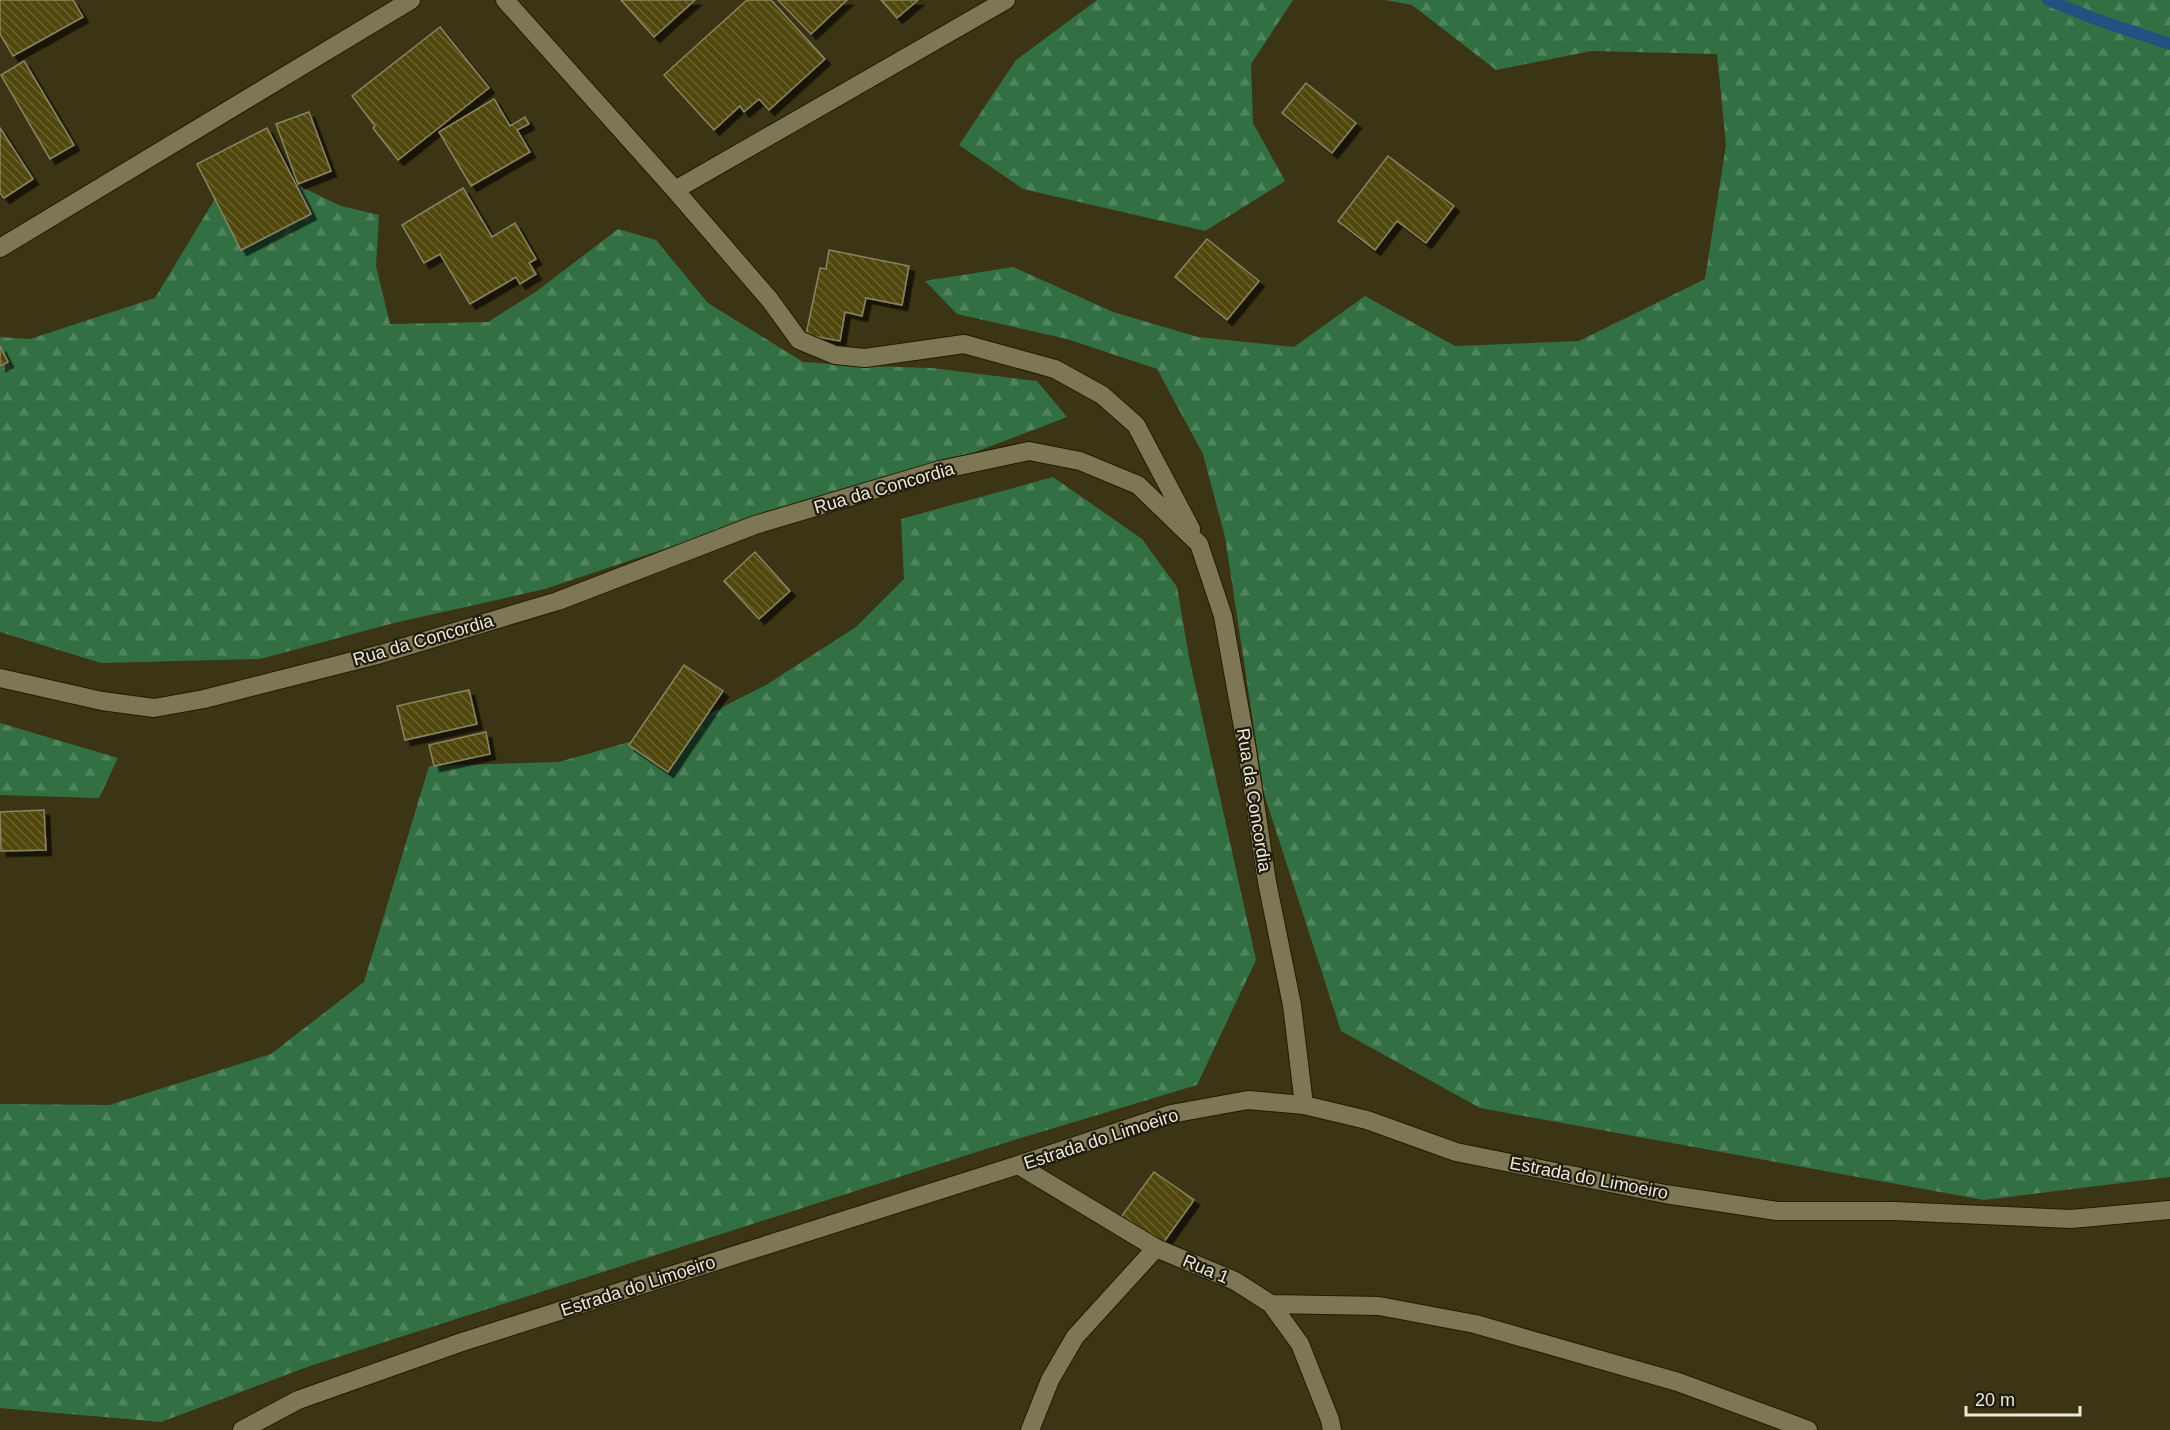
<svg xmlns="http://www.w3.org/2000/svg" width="2170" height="1430" viewBox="0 0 2170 1430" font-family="Arial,sans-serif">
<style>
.forest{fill:url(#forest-firs)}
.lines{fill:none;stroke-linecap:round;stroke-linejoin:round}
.stream{stroke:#215281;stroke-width:12}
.building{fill:url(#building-back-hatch);stroke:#8a8462;stroke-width:1.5;filter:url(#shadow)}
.minor-casing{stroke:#221c00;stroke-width:20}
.minor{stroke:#7d7755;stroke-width:18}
.labels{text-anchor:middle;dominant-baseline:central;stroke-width:4.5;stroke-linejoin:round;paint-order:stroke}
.street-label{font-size:18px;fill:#ece9d7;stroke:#1f1c0f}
</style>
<defs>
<pattern id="forest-firs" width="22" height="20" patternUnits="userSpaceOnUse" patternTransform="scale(1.5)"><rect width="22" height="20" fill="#326f43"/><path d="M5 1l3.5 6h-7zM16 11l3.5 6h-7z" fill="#50845d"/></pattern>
<pattern id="building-back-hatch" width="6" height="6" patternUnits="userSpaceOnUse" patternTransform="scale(1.5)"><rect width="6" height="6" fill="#50470c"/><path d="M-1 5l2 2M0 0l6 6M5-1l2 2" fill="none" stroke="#69622f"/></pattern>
<filter id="shadow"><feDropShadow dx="5.5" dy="5.5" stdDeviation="0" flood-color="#0009"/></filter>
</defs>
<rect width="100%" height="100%" fill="#3b3515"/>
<path class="forest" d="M1097 0H1293L1251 64 1253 123 1285 181 1205 231 1023 189 959 145 1016 60Z
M1385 0H2170V1177L1984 1200 1480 1108 1341 1031 1264 794 1225 537 1203 454 1157 369 1067 339 957 314 925 281 1013 267 1113 312 1198 337 1294 347 1365 296 1455 346 1579 341 1705 279 1726 145 1717 54 1591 51 1496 70 1412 5Z
M244 151 293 183 341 206 379 215 376 266 390 324 488 322 537 291 618 229 656 240 708 303 803 362 864 366 932 368 1037 381 1067 417 949 462 816 498 545 589 394 623 260 659 101 663 0 632V337L30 339 155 298Z
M1053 477 1142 539 1177 587 1189 657 1256 960 1197 1085 1014 1140 307 1367 161 1422 0 1408V1104L109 1105 271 1054 364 982 429 766 559 762 685 726 766 685 856 627 904 579 901 519Z
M0 723 118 758 99 798 0 795Z"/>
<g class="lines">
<path class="stream" d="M2048 0 2098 20 2170 44"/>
</g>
<path class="building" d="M0 0H73L83 17 13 56 0 34Z
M621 0H695L654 37Z
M747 0H771L825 59 769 110 759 99 744 112 740 106 714 130 664 75Z
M778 0H847L811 34Z
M881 0H918L897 18Z
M440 27 489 88 398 160 373 128 375 126 352 96Z
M24 61 74 145 50 159 1 75Z
M1306 83 1356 123 1332 153 1282 113Z
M494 99 510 126 525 117 529 124 517 130 530 152 471 186 439 132Z
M309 112 331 171 298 184 276 124Z
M0 128 33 179 4 198 0 193Z
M267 128 311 214 241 250 197 164Z
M1388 156 1454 206 1426 243 1397 221 1375 250 1338 221Z
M463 188 492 237 515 223 536 259 529 263 536 274 520 284 516 277 470 304 440 254 424 263 402 225Z
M1207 239 1259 281 1227 320 1175 277Z
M829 250 909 266 902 305 866 298 862 316 845 312 840 341 806 335 820 268 826 269Z
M0 346 8 362 0 366Z
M755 552 790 591 759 619 724 581Z
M684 665 723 691 668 772 629 745Z
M469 690 477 724 405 740 397 706Z
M486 732 490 754 434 766 429 745Z
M44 810 46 850 1 851 0 812Z
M1154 1172 1194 1200 1161 1246 1121 1217Z"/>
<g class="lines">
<defs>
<path id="minor" d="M505 0 675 190 770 300 799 340 835 355 865 358 964 344 1055 369 1102 395 1136 425 1191 529
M675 190 1006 0
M0 248 411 0
M0 678 102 701 154 708 204 699 381 654 558 601 755 525 940 470 1029 451 1080 461 1138 485 1199 544 1223 616 1247 750 1267 882 1292 1005 1304 1105
M1018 1165 1156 1248 1235 1281 1271 1304 1300 1344 1330 1420 1332 1430
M1271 1304 1379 1306 1475 1324 1678 1382 1808 1430
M242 1430 298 1400 462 1342 1018 1165 1171 1114 1248 1100 1304 1105 1367 1120 1456 1152 1665 1194 1777 1211H1894L2071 1219 2170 1210
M1030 1430 1050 1380 1075 1337 1156 1248"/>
</defs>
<use href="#minor" class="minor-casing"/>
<use href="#minor" class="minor"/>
</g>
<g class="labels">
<g class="street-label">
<text transform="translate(884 488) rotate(-16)">Rua da Concordia</text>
<text transform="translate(423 640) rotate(-16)">Rua da Concordia</text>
<text transform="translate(1254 800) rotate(81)">Rua da Concordia</text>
<text transform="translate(1101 1139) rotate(-18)">Estrada do Limoeiro</text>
<text transform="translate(1589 1178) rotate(11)">Estrada do Limoeiro</text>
<text transform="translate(1206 1269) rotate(23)">Rua 1</text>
<text transform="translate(638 1286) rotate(-18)">Estrada do Limoeiro</text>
</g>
</g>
<path d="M1966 1406v9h114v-9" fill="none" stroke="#ece9d7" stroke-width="3"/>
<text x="1975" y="1406" font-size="18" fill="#ece9d7" stroke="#1f1c0f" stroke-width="4.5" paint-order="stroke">20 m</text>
</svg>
